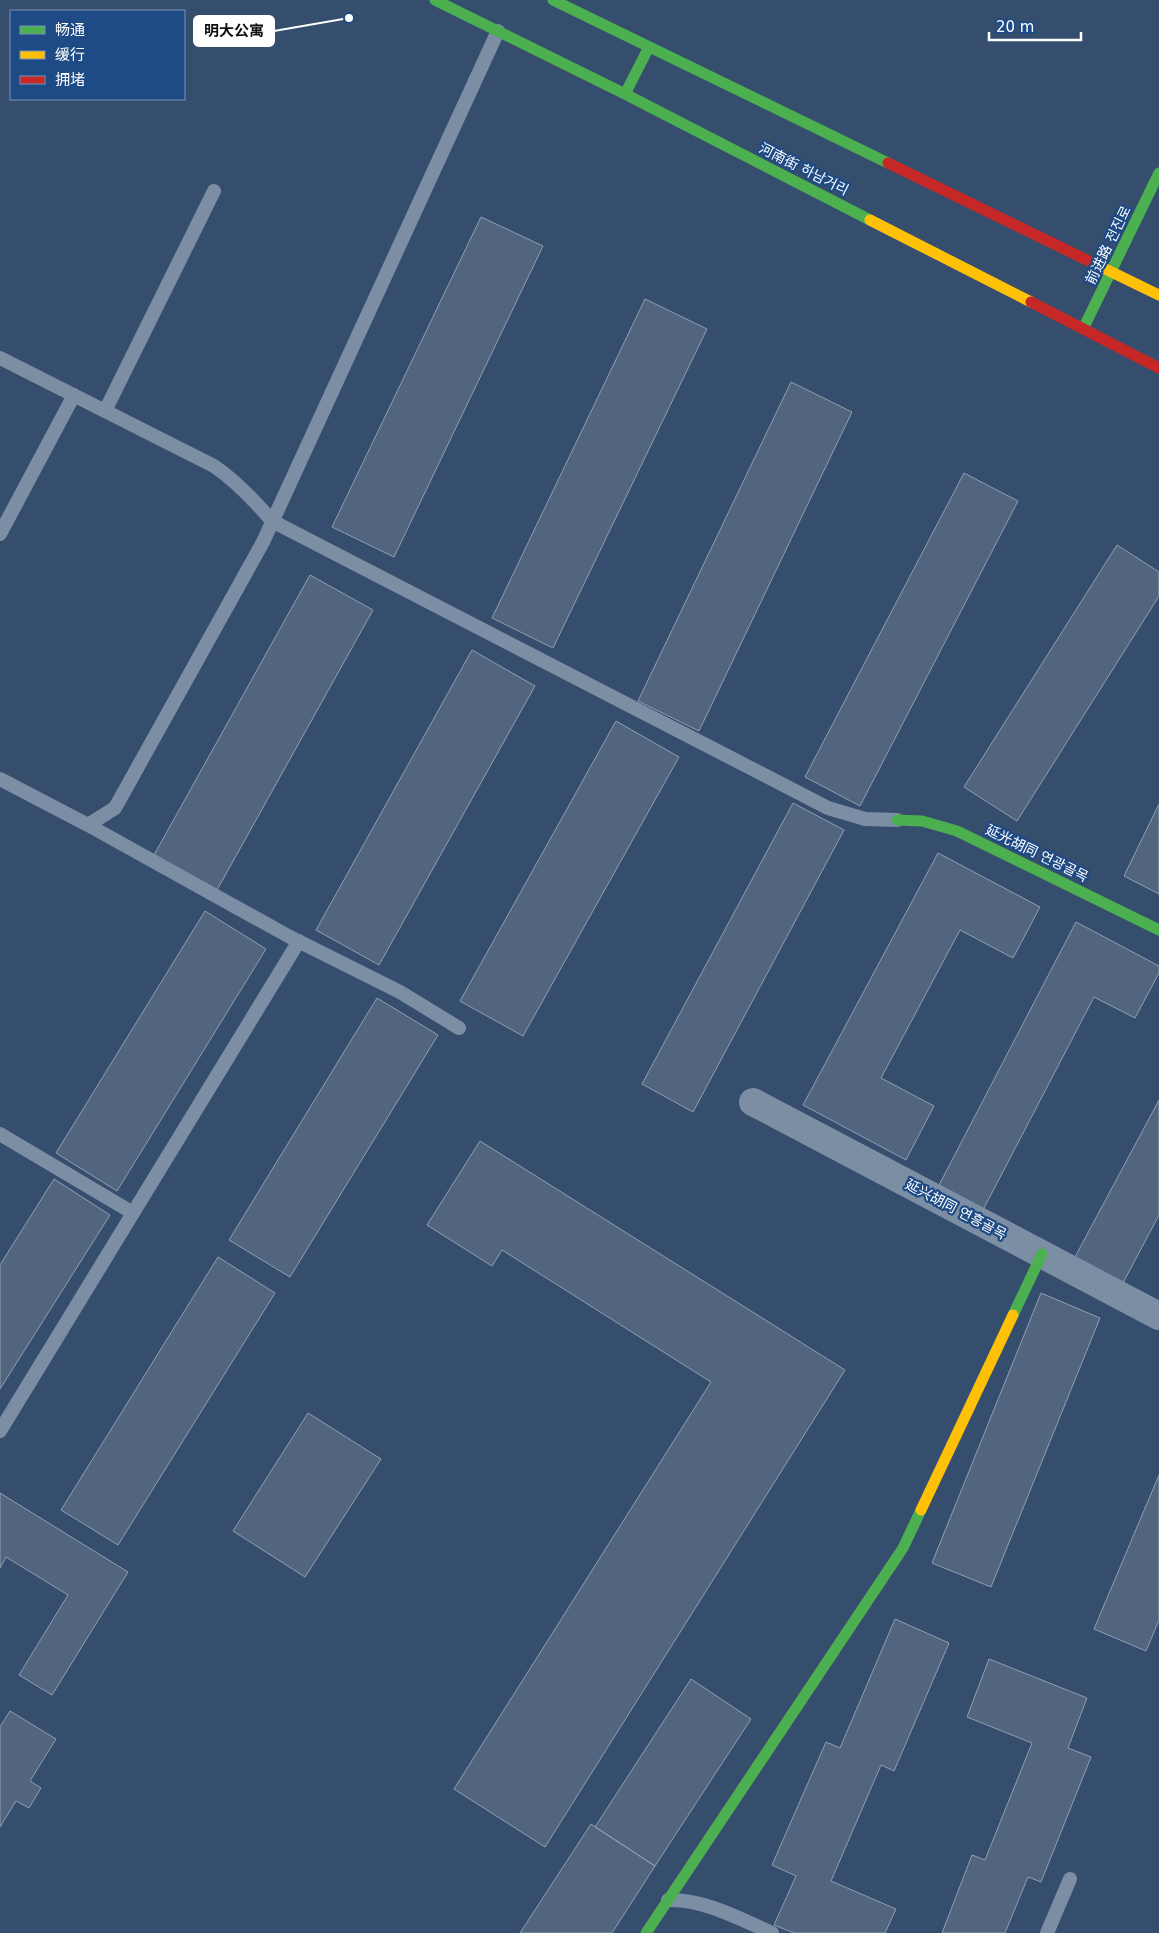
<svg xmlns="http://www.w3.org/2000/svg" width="1159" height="1933" viewBox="0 0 1159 1933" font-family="'DejaVu Sans','Noto Sans SC','Noto Sans KR',sans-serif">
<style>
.building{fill:#51657f;stroke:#909fb2}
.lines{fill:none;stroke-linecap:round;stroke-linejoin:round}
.lane{stroke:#7c8ea4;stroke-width:14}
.street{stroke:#7c8ea4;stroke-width:28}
.fast{stroke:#4caf50;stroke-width:11}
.slow{stroke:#ffc107;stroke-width:11}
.jam{stroke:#c62828;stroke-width:11}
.labels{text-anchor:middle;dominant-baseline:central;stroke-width:4.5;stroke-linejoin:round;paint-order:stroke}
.street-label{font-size:14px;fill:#fff;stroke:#1e4b85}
.leader{fill:none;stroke:#fff;stroke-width:2}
.callout-dot{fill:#fff;stroke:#1e4b85;stroke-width:2}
.callout{fill:#fff;stroke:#fff;stroke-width:2}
.callout-label{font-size:15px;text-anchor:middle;font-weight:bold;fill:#111}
</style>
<rect width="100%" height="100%" fill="#354e6e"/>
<path class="building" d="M481 217 543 246 394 557 332 527Z
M645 299 707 329 553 648 492 618Z
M791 382 852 412 699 731 638 701Z
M964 473 1018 501 860 806 805 777Z
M1117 545 1159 572V596L1017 821 964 787Z
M310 575 373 610 217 890 154 855Z
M472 650 535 686 379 965 316 930Z
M616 721 679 757 523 1036 460 1001Z
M793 803 844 830 693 1112 642 1084Z
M1159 804V894L1124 876Z
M938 853 1040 907 1013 958 960 930 881 1078 934 1106 906 1160 803 1105Z
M205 911 266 949 117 1191 56 1153Z
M1076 922 1159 966V973L1135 1018 1094 997 983 1210 938 1187Z
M377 998 438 1035 290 1277 229 1240Z
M1159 1100V1215L1123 1283 1075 1257Z
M480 1141 845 1370 545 1847 454 1789 711 1382 502 1250 492 1266 427 1225Z
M54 1179 110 1215 0 1389V1265Z
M218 1257 275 1293 118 1545 61 1510Z
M1041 1293 1100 1318 991 1587 932 1563Z
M308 1413 381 1459 305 1577 233 1531Z
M1159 1475V1620L1146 1651 1094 1629Z
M0 1493 128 1572 52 1695 19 1675 68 1595 6 1557 0 1568Z
M895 1619 949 1643 894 1771 881 1765 831 1881 896 1909 885 1933H794L774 1925 796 1876 772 1865 826 1742 840 1748Z
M989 1659 1087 1698 1068 1748 1091 1757 1041 1882 1028 1877 1005 1933H942L972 1855 985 1860 1032 1743 967 1717Z
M691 1679 751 1719 655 1866 595 1827Z
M10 1711 56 1739 30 1781 41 1788 29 1808 16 1801 0 1827V1727Z
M591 1824 655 1866 612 1933H520Z"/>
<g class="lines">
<path class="lane" d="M0 358 214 466C236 481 254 500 272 521L828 808 865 819 897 820
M105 411 214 191
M0 534 74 395
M0 779 88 825 290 937 400 992 459 1028
M88 825 115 808 263 542 498 31
M0 1134 133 1213
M0 1431 299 941
M668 1900C704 1899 740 1919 772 1933
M1047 1933 1070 1879"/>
<path class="street" d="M753 1102 1159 1316"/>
<path class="fast" d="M435 0 625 94 870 220
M553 0 888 163
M625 94 649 47
M1083 329 1159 173
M897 820 922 821 957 831 1159 930
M1013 1315 1042 1254
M646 1933 903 1548 921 1510"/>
<path class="slow" d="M870 220 1031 302
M1093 263 1159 295
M921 1510 1013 1315"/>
<path class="jam" d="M888 163 1093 263
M1031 302 1159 368"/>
</g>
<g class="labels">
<g class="street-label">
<text transform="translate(804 169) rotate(27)">河南街 하남거리</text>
<text transform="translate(1108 245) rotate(-64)">前进路 전진로</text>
<text transform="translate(1037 853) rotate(26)">延光胡同 연광골목</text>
<text transform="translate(956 1209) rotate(28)">延兴胡同 연흥골목</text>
</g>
</g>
<path class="leader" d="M349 18L274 31"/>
<circle class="callout-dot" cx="349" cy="18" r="5"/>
<rect class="callout" x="194" y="16" width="80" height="30" rx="5"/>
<g class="callout-label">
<text x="234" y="36">明大公寓</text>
</g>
<rect x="10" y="10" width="175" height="90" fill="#1e4b85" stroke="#7893b6"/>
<rect x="20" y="26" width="25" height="8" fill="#4caf50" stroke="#7893b6"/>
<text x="55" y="35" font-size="15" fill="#ffffff">畅通</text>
<rect x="20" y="51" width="25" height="8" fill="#ffc107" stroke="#7893b6"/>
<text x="55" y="60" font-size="15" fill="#ffffff">缓行</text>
<rect x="20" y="76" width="25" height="8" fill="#c62828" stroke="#7893b6"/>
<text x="55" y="85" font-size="15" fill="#ffffff">拥堵</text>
<path d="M989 32v8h92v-8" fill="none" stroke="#ffffff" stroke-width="2.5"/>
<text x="996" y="32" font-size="15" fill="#ffffff" stroke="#1e4b85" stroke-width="4" paint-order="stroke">20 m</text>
</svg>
